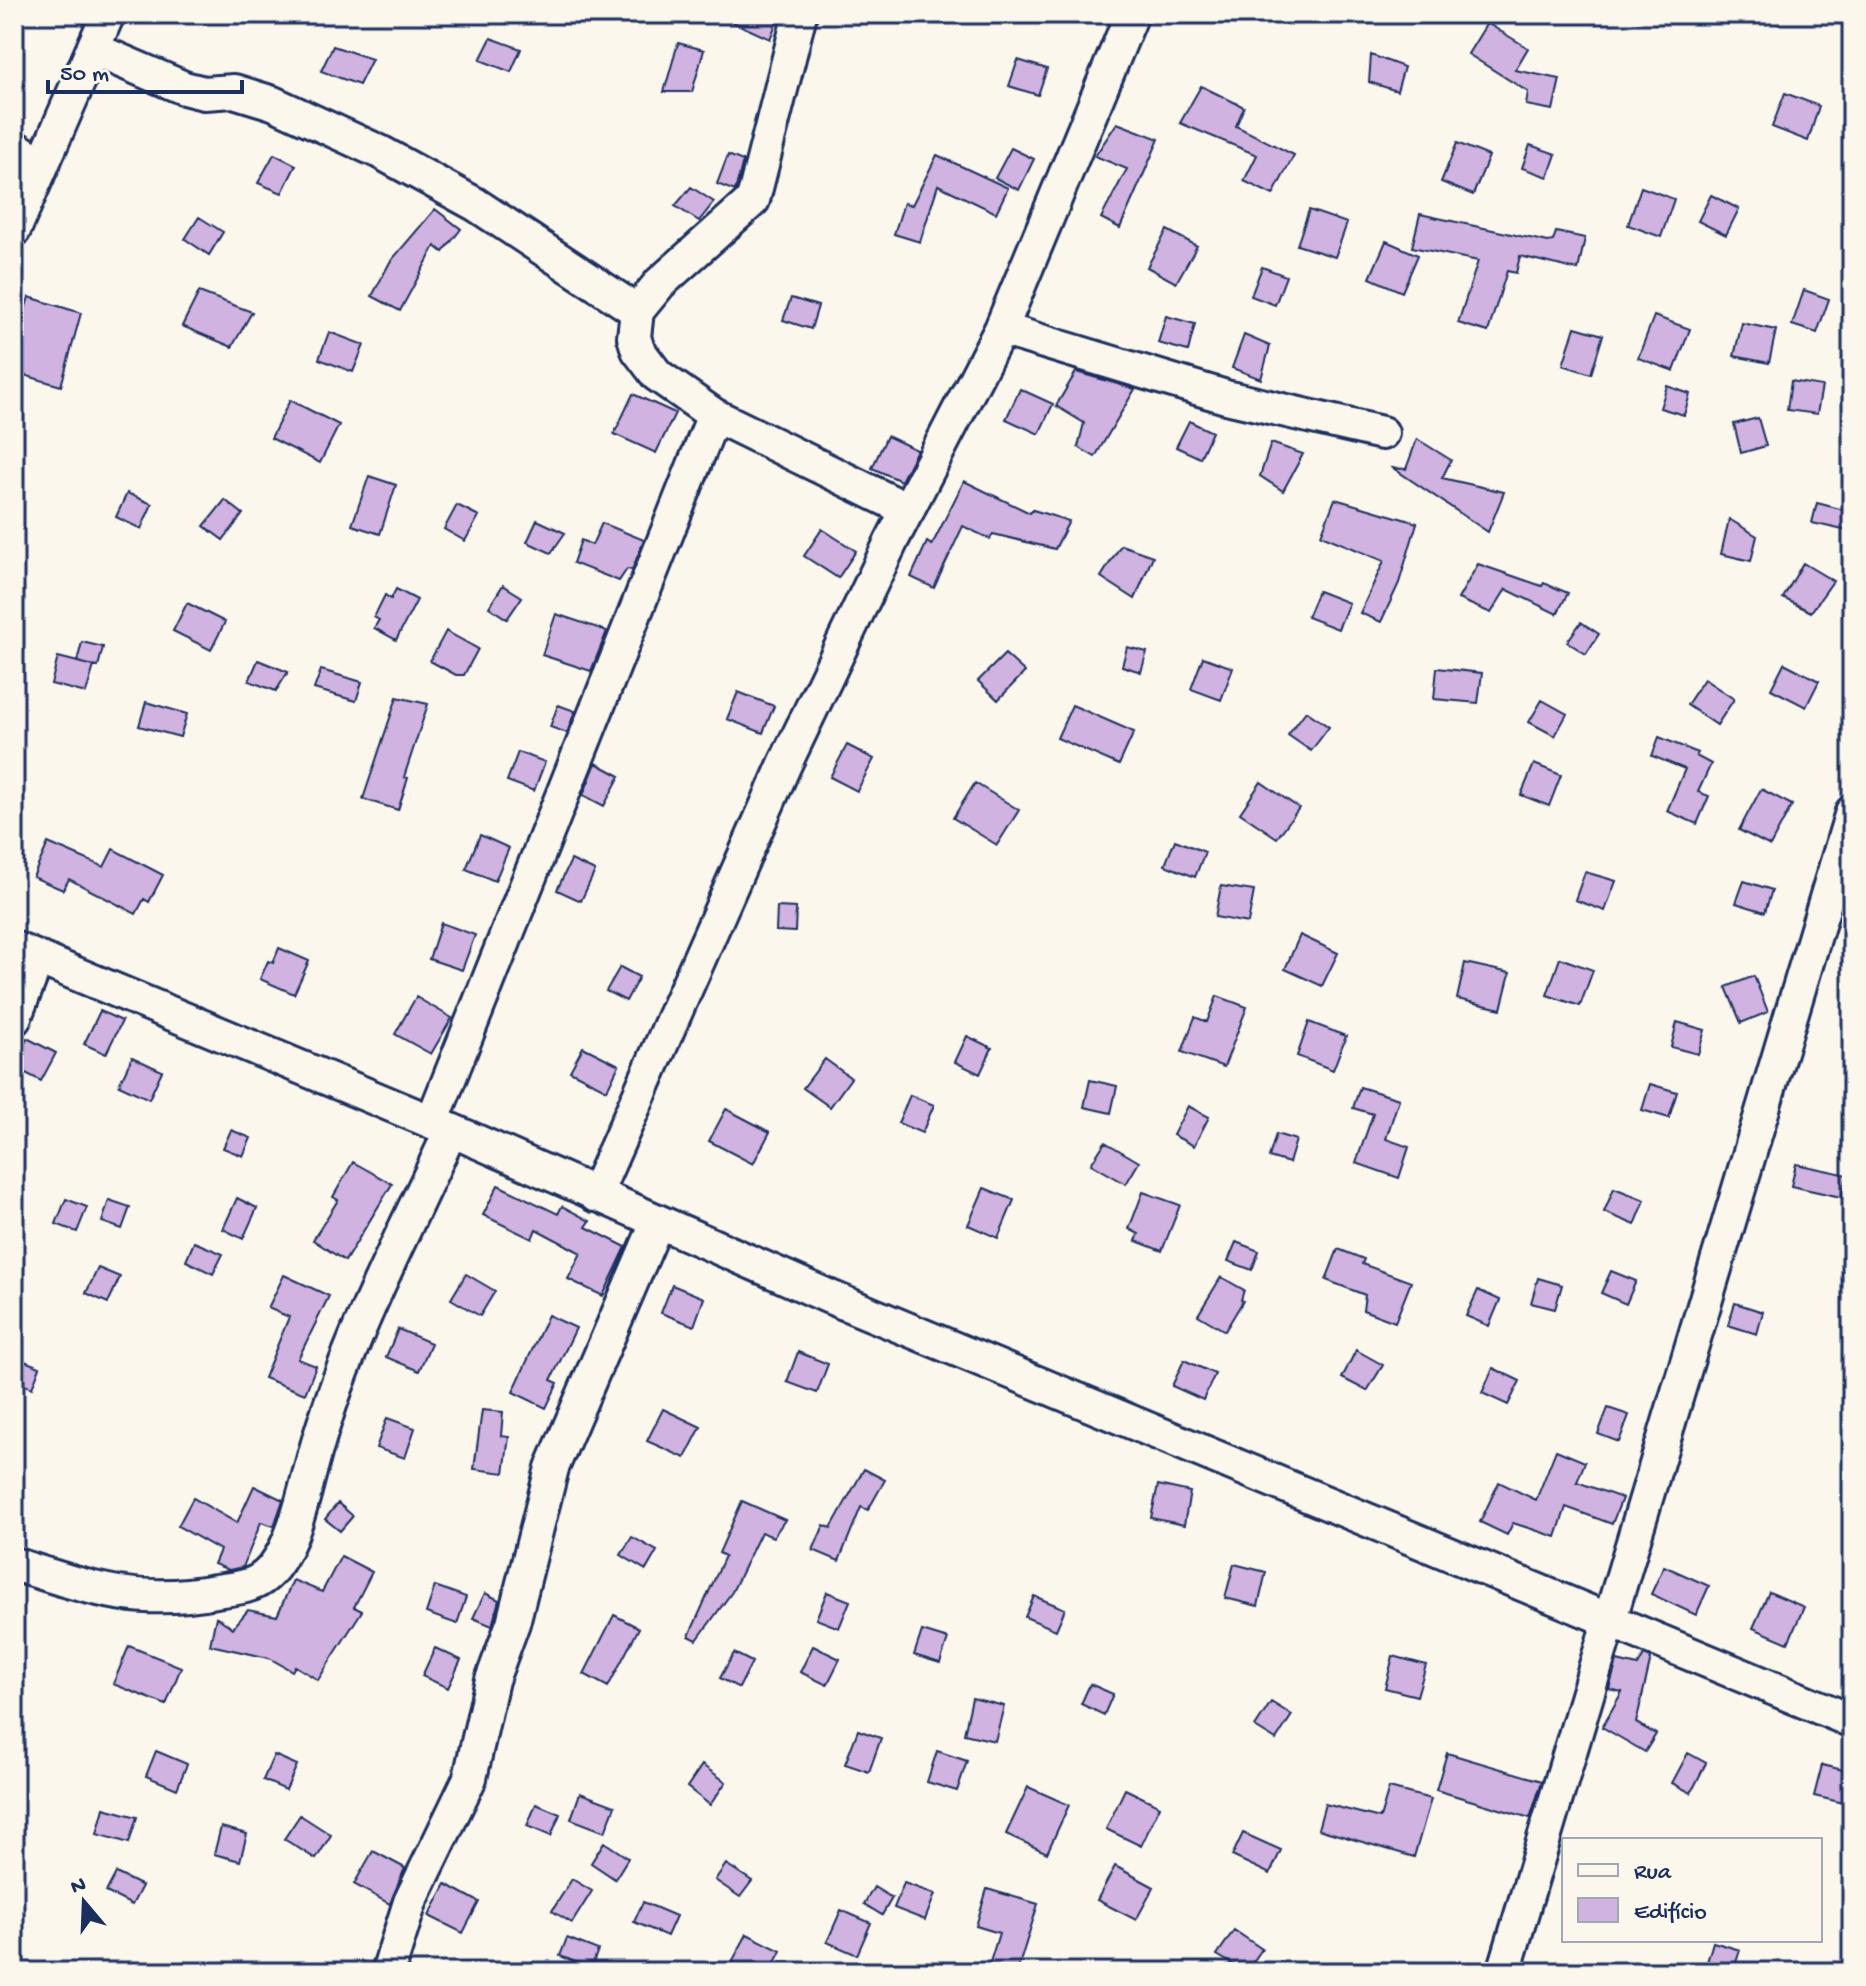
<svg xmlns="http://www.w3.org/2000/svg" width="1866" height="1986" viewBox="0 0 1866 1986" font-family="'Gochi Hand',sans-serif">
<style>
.building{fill:#d0b3e0;stroke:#1b2f5e;stroke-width:2}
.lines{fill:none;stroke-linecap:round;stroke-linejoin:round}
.minor-casing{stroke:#1b2f5e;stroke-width:38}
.minor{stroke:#fbf7ec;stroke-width:32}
</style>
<rect width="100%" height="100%" fill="#fbf7ec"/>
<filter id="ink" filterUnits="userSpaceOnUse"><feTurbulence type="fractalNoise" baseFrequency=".0125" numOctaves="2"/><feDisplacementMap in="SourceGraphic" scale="16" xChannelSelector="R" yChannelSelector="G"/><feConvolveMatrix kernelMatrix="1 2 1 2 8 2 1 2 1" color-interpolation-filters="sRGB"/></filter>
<g filter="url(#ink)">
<path class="building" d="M715 14H780L770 39Z
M1487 23 1528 48 1515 70 1560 79 1553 110 1526 105 1528 92 1468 54Z
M491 38 521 49 511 72 480 60Z
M678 43 704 50 692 92H664Z
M333 46 372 59 359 85 321 71Z
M1371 55 1404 67 1397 91 1369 82Z
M1018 60 1047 69 1038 95 1009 86Z
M1201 86 1244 107 1236 126 1294 155 1273 195 1244 181 1257 155 1180 123Z
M1785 93 1819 106 1808 141 1772 127Z
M1117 123 1159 139 1120 228 1101 218 1127 169 1095 156Z
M1457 143 1489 156 1473 195 1441 182Z
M1530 145 1556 154 1548 177 1522 168Z
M1011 148 1034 159 1019 190 995 178Z
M274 154 296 165 282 193 258 183Z
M728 155 743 161 735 191 717 184Z
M937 155 1008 188 996 213 938 185 920 242 894 234 904 203 912 205Z
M691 187 714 202 699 221 675 206Z
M1641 187 1674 199 1661 237 1628 225Z
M1711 195 1739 209 1726 235 1698 221Z
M435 209 461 229 443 252 435 246 400 311 372 296 390 262Z
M1309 210 1347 223 1335 257 1297 245Z
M1420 214 1548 242 1553 241 1556 232 1585 238 1578 270 1520 256 1516 273 1507 271 1488 332 1458 323 1478 261 1412 247Z
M199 217 223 232 209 255 185 239Z
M1167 230 1197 246 1176 283 1147 267Z
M1386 241 1418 255 1402 292 1370 278Z
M1262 267 1286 276 1275 305 1251 296Z
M1804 290 1829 299 1817 333 1792 325Z
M199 292 252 312 232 347 182 326Z
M29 297 81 313 61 386 14 372V330L18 331Z
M791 298 818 306 811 329 783 320Z
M1166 316 1195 324 1188 351 1158 343Z
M1654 316 1690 329 1674 371 1638 358Z
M1742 323 1776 330 1769 363 1734 356Z
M1575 327 1603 335 1591 374 1563 365Z
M329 332 364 345 353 372 319 359Z
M1244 335 1270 346 1261 379 1232 368Z
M1076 372 1135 389 1095 457 1078 447 1084 423 1056 406Z
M1791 381 1822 386 1817 414 1787 410Z
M1667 386 1690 394 1684 415 1660 408Z
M1020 389 1053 404 1039 434 1006 419Z
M633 394 675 413 656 453 614 434Z
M290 400 339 425 320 463 271 438Z
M1758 418 1766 446 1741 453 1734 424Z
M1189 421 1212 432 1200 458 1176 447Z
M887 436 917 450 901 481 872 468Z
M1417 439 1451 460 1442 478 1504 492 1488 532 1393 468 1406 469Z
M1271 443 1303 454 1283 491 1260 476Z
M369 476 396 485 380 534 352 525Z
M964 481 1030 513 1033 510 1069 521 1055 549 993 534 990 539 963 526 934 588 911 577 927 542 932 545Z
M127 493 152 504 141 529 116 517Z
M1335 499 1417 523 1399 583 1381 622 1360 613 1384 561 1321 535Z
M225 500 243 514 223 540 204 526Z
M1817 503 1852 512V532L1812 523Z
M457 505 479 516 465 541 444 529Z
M1729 519 1757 536 1751 561 1721 554Z
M537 520 565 533 551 553 527 542Z
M602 523 644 540 632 570 627 569 619 581 573 563 581 540 592 545Z
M822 529 856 551 838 578 804 556Z
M1121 545 1153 556 1135 599 1101 577Z
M1803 563 1833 581 1811 612 1783 598Z
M1478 564 1542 586 1544 583 1568 593 1557 614 1506 589 1491 613 1458 599Z
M503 585 522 597 507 619 489 607Z
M396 589 417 600 396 640 374 628 379 620 374 617 385 595 391 599Z
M1318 591 1349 603 1338 629 1307 617Z
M187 603 225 622 211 650 173 631Z
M556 614 607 631 591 671 542 655Z
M1581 622 1599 634 1586 654 1567 642Z
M446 631 478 649 464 675H456L430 661Z
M82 642 103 647 98 667 77 662Z
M1127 647 1147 652 1141 672 1122 666Z
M1005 654 1025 672 998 700 978 681Z
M58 657 94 666 86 693 51 684Z
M1203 657 1233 668 1221 700 1191 689Z
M258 660 288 672 276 691 249 681Z
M1784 663 1819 681 1806 707 1771 689Z
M1437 668 1482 673 1478 703 1434 699Z
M321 670 362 682 356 701 314 689Z
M1704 679 1734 699 1717 725 1687 705Z
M738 692 774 706 763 733 727 719Z
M397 697 428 704 404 777 408 778 398 810 363 799Z
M1542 700 1567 714 1555 736 1529 722Z
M146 702 187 714 180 737 139 726Z
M558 705 575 711 567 733 550 727Z
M1072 705 1134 732 1119 765 1057 738Z
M1306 711 1329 727 1311 751 1288 735Z
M1659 737 1698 753 1696 756 1711 764 1698 792 1709 796 1697 824 1667 811 1685 769 1652 756Z
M847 745 874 759 857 791 830 777Z
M518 752 545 762 534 791 507 781Z
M596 763 620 776 604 806 583 795Z
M1534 764 1561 775 1549 806 1521 795Z
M1261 782 1299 808 1277 838 1240 813Z
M975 783 1019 810 997 845 953 818Z
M1761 789 1792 805 1770 846 1739 830Z
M480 835 509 848 495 881 466 869Z
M1175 840 1205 852 1195 877 1165 865Z
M48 843 104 867 113 849 163 875 149 902 144 899 136 914 69 879 63 890 33 877Z
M571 860 595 871 581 901 557 890Z
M1585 872 1616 881 1605 911 1575 900Z
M1744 881 1772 890 1765 912 1736 903Z
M1221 886 1254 891 1248 923 1215 917Z
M777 907 796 908 795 932 776 931Z
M441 923 475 935 462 970 429 959Z
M1300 935 1338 953 1322 986 1285 969Z
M279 948 309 961 294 994 260 979 268 961 273 963Z
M1560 958 1593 970 1580 1006 1547 995Z
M1465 963 1510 973 1501 1009 1457 999Z
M620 967 639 977 626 1001 606 991Z
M1754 976 1768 1012 1741 1023 1726 987Z
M1217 996 1247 1007 1224 1067 1182 1052 1195 1017 1207 1022Z
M416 997 452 1018 431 1054 395 1034Z
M100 1011 122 1021 106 1054 84 1044Z
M1309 1022 1346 1036 1333 1070 1297 1056Z
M1677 1022 1705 1030 1698 1054 1671 1047Z
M967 1036 992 1048 980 1074 955 1062Z
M27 1038 56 1053 41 1081 14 1067Z
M583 1047 619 1065 607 1090 570 1071Z
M132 1057 162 1071 149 1099 119 1085Z
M825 1059 851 1078 830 1107 803 1088Z
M1090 1080 1117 1086 1111 1113 1084 1107Z
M1650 1084 1677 1092 1669 1118 1642 1110Z
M1360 1087 1399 1099 1386 1139 1409 1147 1399 1178 1356 1163 1373 1114 1353 1108Z
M910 1095 934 1105 922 1133 898 1123Z
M1188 1106 1209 1117 1194 1146 1173 1135Z
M726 1109 770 1132 753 1164 709 1141Z
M231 1130 251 1138 243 1156 223 1148Z
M1276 1134 1296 1140 1289 1163 1269 1157Z
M1105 1142 1139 1162 1126 1184 1091 1164Z
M353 1162 392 1184 345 1261 313 1240 338 1200 333 1197Z
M1796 1164 1848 1175 1841 1197 1791 1186Z
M498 1185 558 1214 562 1206 590 1221 586 1227 626 1247 603 1296 568 1279 581 1253 536 1229 532 1239 483 1215Z
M984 1188 1014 1200 998 1238 968 1225Z
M1614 1188 1645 1200 1635 1225 1604 1212Z
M1143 1192 1180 1205 1162 1251 1136 1241 1139 1234 1129 1229Z
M237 1198 257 1208 243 1239 223 1229Z
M66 1199 87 1207 77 1232 56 1224Z
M109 1200 130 1207 122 1229 102 1222Z
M194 1242 223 1254 213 1274 186 1261Z
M1236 1242 1259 1251 1252 1270 1228 1261Z
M1338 1249 1364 1259 1362 1264 1411 1282 1395 1322 1363 1310 1365 1295 1326 1280Z
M98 1268 120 1277 108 1303 86 1293Z
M1611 1271 1636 1281 1626 1304 1601 1293Z
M466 1274 495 1291 480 1316 451 1299Z
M284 1275 329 1296 298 1359 316 1366 305 1394 264 1378 289 1317 268 1308Z
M1221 1277 1244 1290 1241 1300 1243 1301 1225 1331 1198 1315Z
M1538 1278 1562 1285 1555 1309 1531 1303Z
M672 1285 704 1298 694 1326 661 1313Z
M1478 1290 1500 1300 1489 1326 1466 1316Z
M1735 1303 1763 1312 1757 1334 1728 1325Z
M548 1315 576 1328 551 1380 558 1383 546 1408 513 1392Z
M398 1329 431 1343 419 1371 386 1357Z
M1356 1350 1383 1365 1367 1391 1342 1378Z
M798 1352 828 1364 817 1393 787 1382Z
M14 1357 40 1367 32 1388 14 1381Z
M1184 1360 1215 1374 1203 1400 1172 1386Z
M1493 1368 1520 1381 1508 1405 1482 1393Z
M1608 1408 1629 1415 1619 1442 1598 1434Z
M663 1409 701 1427 685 1458 647 1441Z
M482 1410 503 1412 501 1436 509 1437 504 1473 474 1469Z
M387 1418 415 1428 405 1458 376 1448Z
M1556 1450 1585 1462 1577 1482 1622 1498 1612 1524 1566 1507 1556 1537 1513 1523 1507 1535 1480 1522 1499 1482 1536 1500Z
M864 1469 885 1480 868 1510 861 1507 839 1561 813 1550 824 1525 831 1528Z
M1158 1485 1190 1492 1184 1525 1151 1518Z
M254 1486 283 1500 274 1526 261 1522 243 1567 229 1570 214 1564 220 1550 178 1526 193 1498 237 1523Z
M742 1501 785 1520 773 1537 761 1532 732 1592 697 1640 689 1636 725 1556 719 1553Z
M338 1503 353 1516 340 1531 325 1519Z
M632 1537 657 1551 646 1570 621 1555Z
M341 1556 372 1572 354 1607 362 1611 318 1680 295 1666 292 1671 269 1658 210 1645 216 1617 233 1628 248 1610 277 1616 293 1580 322 1592Z
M1234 1564 1266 1572 1258 1606 1225 1598Z
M1664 1566 1709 1586 1696 1615 1651 1594Z
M435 1586 466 1597 457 1624 426 1613Z
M827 1592 850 1601 839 1628 816 1619Z
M1769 1592 1804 1607 1788 1643 1753 1628Z
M485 1593 499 1600 492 1626 473 1618Z
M1034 1596 1065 1609 1056 1630 1025 1617Z
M614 1615 639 1628 608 1687 584 1674Z
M922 1631 948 1639 940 1663 914 1655Z
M129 1646 181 1667 166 1705 113 1684Z
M813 1646 840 1659 827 1685 800 1672Z
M435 1648 461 1660 448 1688 422 1676Z
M734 1653 752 1662 739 1688 720 1678Z
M1644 1655 1651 1658 1636 1723 1656 1734 1645 1752 1602 1727 1622 1692 1609 1689 1617 1661 1638 1666Z
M1393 1656 1426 1665 1417 1696 1385 1688Z
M1090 1684 1113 1694 1104 1715 1081 1704Z
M972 1698 1004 1706 995 1741 964 1734Z
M1271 1702 1292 1715 1276 1740 1255 1727Z
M858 1730 881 1738 869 1772 845 1764Z
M156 1751 187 1764 177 1789 146 1776Z
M937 1751 967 1761 957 1791 927 1782Z
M1447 1753 1542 1781 1530 1818 1436 1790Z
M1688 1753 1706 1763 1691 1793 1672 1783Z
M274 1755 297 1765 286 1790 263 1780Z
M702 1765 726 1782 710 1805 687 1787Z
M1822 1765 1852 1772V1805L1814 1796Z
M1028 1787 1069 1805 1047 1853 1006 1834Z
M1389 1788 1431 1799 1414 1857 1318 1829 1325 1804 1380 1818Z
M1125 1789 1160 1806 1141 1846 1106 1829Z
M580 1793 615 1806 605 1832 571 1819Z
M536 1804 560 1814 551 1836 527 1826Z
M104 1808 137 1817 129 1843 97 1834Z
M300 1815 331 1835 316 1859 284 1839Z
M221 1827 247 1834 240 1861 214 1854Z
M1243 1833 1281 1850 1270 1874 1232 1856Z
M604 1842 628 1858 615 1879 591 1863Z
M373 1851 405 1868 390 1904 354 1884Z
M726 1864 752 1881 740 1897 715 1880Z
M1115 1866 1154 1887 1136 1920 1097 1900Z
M116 1873 142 1886 132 1905 106 1892Z
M572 1879 592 1891 572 1923 552 1911Z
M904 1883 935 1894 925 1920 894 1908Z
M446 1884 479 1902 463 1933 429 1916Z
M874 1887 892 1898 882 1915 864 1904Z
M987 1889 1038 1904 1017 1972H987L999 1933 976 1926Z
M643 1902 676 1916 667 1936 634 1922Z
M841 1910 871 1923 857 1955 827 1942Z
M1234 1930 1262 1949 1246 1972 1217 1955Z
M747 1934 781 1951 770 1972H752L732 1962Z
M567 1938 598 1950 591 1968 560 1956Z
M1713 1942 1740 1950 1733 1972H1704Z"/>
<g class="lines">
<defs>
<path id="minor" d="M800 14 753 200 660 283 637 311 634 337 638 350 657 375 714 415 908 510
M93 49 184 88 204 93 234 91 273 103 380 152 475 204 637 311
M14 147 42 164
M14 230 108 14
M1001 329 1226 397 1382 433
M14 948 451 1130 830 1297 1852 1721
M14 1019 38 958
M432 1122 714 415
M595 1195 785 764 892 540 1001 329 1132 14
M14 1564C88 1588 137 1606 216 1591 229 1589 246 1588 258 1581 290 1563 302 1501 311 1468 341 1351 401 1240 451 1130
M388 1972 410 1902 470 1778 492 1680 513 1623 552 1468 657 1223
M1504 1972 1852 812"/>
</defs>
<use href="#minor" class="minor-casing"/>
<use href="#minor" class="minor"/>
</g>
</g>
<rect width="1866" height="1986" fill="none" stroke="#fbf7ec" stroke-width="48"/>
<rect x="24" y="24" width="1818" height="1938" fill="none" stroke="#1b2f5e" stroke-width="3" filter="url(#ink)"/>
<rect x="1562" y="1838" width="260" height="104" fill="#fbf7ec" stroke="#a1a7b3" stroke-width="2"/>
<rect x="1578" y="1864" width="40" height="12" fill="#fbf7ec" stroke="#a1a7b3" stroke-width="2"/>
<text x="1634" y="1878" font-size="24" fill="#1b2f5e">Rua</text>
<rect x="1578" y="1898" width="40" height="24" fill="#d0b3e0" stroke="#a1a7b3" stroke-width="2"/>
<text x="1634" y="1918" font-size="24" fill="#1b2f5e">Edifício</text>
<g transform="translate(84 1902) rotate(341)" stroke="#fbf7ec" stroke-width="6" paint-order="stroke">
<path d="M0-6L14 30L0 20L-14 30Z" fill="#1b2f5e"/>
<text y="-12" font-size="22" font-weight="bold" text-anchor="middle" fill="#1b2f5e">N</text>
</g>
<path d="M48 80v12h194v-12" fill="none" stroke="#1b2f5e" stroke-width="4"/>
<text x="60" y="80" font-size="24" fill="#1b2f5e" stroke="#fbf7ec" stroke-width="6" paint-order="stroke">50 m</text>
</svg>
